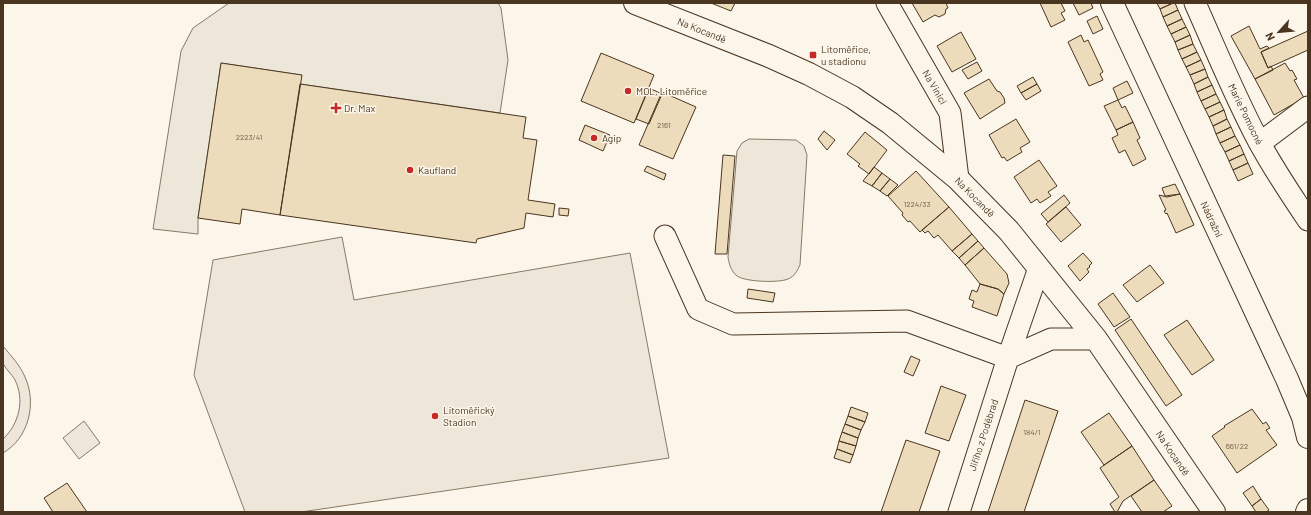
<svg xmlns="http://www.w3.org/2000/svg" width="1311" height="515" viewBox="0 0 1311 515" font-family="Barlow,sans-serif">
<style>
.green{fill:#ede6d9;stroke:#887966}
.parking{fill:#ede7d9;stroke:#887966}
.building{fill:#ecdcbc;stroke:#4a3520}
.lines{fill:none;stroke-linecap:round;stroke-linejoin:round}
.minor-casing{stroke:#4a3520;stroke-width:23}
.major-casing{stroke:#4a3520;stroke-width:24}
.minor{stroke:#fbf6e9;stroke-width:21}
.major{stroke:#fbf6e9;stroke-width:22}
.poi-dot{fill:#c62828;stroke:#fbf6e9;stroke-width:1.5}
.labels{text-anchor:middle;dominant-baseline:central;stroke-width:3;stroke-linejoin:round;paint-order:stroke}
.number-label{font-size:8px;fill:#725f47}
.street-label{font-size:10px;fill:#4a3520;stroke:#fbf6e9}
.poi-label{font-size:10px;fill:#4a3520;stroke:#fbf6e9;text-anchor:start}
</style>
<rect width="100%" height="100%" fill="#fbf6e9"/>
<path class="green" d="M749 139 796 140 804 146 807 155 800 265C797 271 795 276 788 279 779 283 746 282 737 276 731 271 729 264 728 257L737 151 742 143Z
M342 237 354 300 630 253 669 458 301 512H245L194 375 213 260Z
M3 346C11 356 20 365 25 377 37 403 29 438 3 453V439C19 424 25 400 15 380 12 374 4 368 3 362 2 357 3 351 3 346Z
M84 421 100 443 79 459 63 438Z"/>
<path class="parking" d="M229 3H498L501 8 508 60 500 113 300 84 301 75 221 63 198 218V234L153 229 181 51 193 28Z"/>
<path class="building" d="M711 3H735L731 11Z
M912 3H946L948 8 946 9 945 14 939 17 935 15 923 22Z
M1040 3H1061L1065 11 1061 13 1065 20 1051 27Z
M1073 3H1091L1093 8 1079 15Z
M1157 3H1173L1160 9Z
M1173 3H1175L1178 10 1163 17 1160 9Z
M1178 10 1182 19 1167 26 1163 17Z
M1097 16 1103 29 1093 34 1087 21Z
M1182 19 1186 27 1171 34 1167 26Z
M1249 26 1260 49 1267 46 1269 48 1261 52 1268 68 1271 66 1273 70 1255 79 1231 36Z
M1186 27 1190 35 1175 42 1171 34Z
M1308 31V50L1268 68 1261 52Z
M961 32 976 59 952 72 937 46Z
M1081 35 1084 42 1088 40 1103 72 1100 74 1103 80 1089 86 1068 42Z
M1190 35 1193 44 1178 50 1175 42Z
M1193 44 1197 52 1182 59 1178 50Z
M1197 52 1201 60 1186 67 1182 59Z
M601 53 654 75 634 123 581 101Z
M1201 60 1205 69 1190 75 1186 67Z
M977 62 982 71 968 79 962 70Z
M221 63 302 75 280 215 242 209 240 224 198 218Z
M1285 63 1290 71 1292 70 1297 79 1294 80 1304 98 1274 115 1255 79Z
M1205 69 1208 77 1194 84 1190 75Z
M1033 77 1037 84 1021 93 1017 86Z
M1208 77 1212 85 1197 92 1194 84Z
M989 79 997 91 1000 92 1004 98 1005 103 980 119 964 93Z
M1127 81 1133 93 1118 100 1113 88Z
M300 84 526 117 523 138 537 140 528 200 555 204 553 217 526 213 524 228 477 239 476 243 280 215Z
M1037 84 1041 91 1026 100 1021 93Z
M1212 85 1216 94 1201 101 1197 92Z
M649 88 662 94 649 124 636 119Z
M662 92 696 107 673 159 639 145Z
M1216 94 1220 102 1205 109 1201 101Z
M1118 100 1122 108 1125 106 1133 122 1116 130 1104 106Z
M1220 102 1224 110 1209 117 1205 109Z
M1224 110 1227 119 1213 126 1209 117Z
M1016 119 1030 142 1020 148 1022 152 1007 161 1004 157 1002 158 989 135Z
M1227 119 1231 127 1216 134 1213 126Z
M1133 122 1140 138 1137 140 1146 159 1133 166 1125 150 1119 153 1112 138 1118 135 1116 130Z
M585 125 610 135 603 151 579 140Z
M1231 127 1235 136 1220 143 1216 134Z
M824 131 835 140 827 150 818 139Z
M865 132 887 150 869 174 858 166 860 164 847 154Z
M1235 136 1240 145 1225 152 1220 143Z
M1240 145 1244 154 1229 161 1225 152Z
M1244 154 1248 163 1233 170 1229 161Z
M723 155 735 156 727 254H715Z
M1039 160 1057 186 1048 192 1051 196 1040 203 1037 199 1031 203 1014 177Z
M1248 163 1253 174 1238 181 1233 170Z
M647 166 666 174 664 180 644 171Z
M874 167 882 173 872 186 863 181Z
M916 171 949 207 920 232 910 221 908 222 902 215 903 213 888 196Z
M882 173 890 179 880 191 872 186Z
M890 179 898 185 887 196 880 191Z
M1175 184 1180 194 1165 196 1162 188Z
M1180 194 1194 225 1176 233 1167 213 1166 214 1164 211 1166 210 1159 195 1167 197Z
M1064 195 1070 203 1048 222 1041 214Z
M949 207 972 234 952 251 938 235 934 238 928 231 925 233 922 230Z
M1066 207 1081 225 1061 242 1046 224Z
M559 208 569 209 568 216 559 215Z
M972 234 978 241 959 258 952 251Z
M978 241 984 248 965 265 959 258Z
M984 248 1007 274 1009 283 1004 294 998 289 980 284 965 265Z
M1083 253 1092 263 1089 266 1090 267 1087 269 1089 272 1080 281 1068 266Z
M1150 265 1164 283 1137 302 1123 285Z
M980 284 998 289 1004 294 997 316 972 307 974 301 969 299 972 290 977 292Z
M748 289 775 293 773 302 747 298Z
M1113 293 1130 317 1114 327 1098 304Z
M1131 319 1182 395 1166 406 1115 330Z
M1187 320 1214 360 1192 375 1164 335Z
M911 356 920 360 913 376 904 372Z
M941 386 966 395 949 441 925 433Z
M1025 400 1058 411 1024 512H988Z
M851 407 868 413 865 422 848 416Z
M1252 409 1263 424 1266 422 1270 428 1266 430 1277 445 1237 473 1212 436 1225 427 1224 426Z
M1109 413 1132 446 1104 465 1081 432Z
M848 416 865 422 861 430 845 424Z
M845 424 861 430 858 438 842 432Z
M842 432 858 438 856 446 839 441Z
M906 440 940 451 919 512H881Z
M839 441 856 446 853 455 837 449Z
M1132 446 1154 480 1123 501 1117 512H1115L1110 504 1119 497 1100 468Z
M837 449 853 455 850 463 834 458Z
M1154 480 1172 506 1163 512H1142L1131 496Z
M67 483 87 512H53L44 498Z
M1253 486 1261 499 1252 506 1243 493Z
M1261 499 1269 510 1266 512H1256L1252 506Z"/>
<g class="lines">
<defs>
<path id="minor" d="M887 3 950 113 958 179
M1195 3C1216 50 1235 97 1259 142 1274 169 1291 195 1308 220
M1260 143 1308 107
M665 236 698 309 733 324 907 321 1008 358
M1008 358 1051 339H1096
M959 512 1008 358 1039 268"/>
<path id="major" d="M635 3 769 56 809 74 852 97 890 123 958 179 1009 231 1096 339 1214 512
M1112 3 1287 379 1303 417 1308 437
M1307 512 1308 510"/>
</defs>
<use href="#minor" class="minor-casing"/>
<use href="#major" class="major-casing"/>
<use href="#minor" class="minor"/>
<use href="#major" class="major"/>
</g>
<g class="poi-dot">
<rect x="809" y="51" width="8" height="8" rx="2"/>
<circle cx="628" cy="91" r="4"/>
<path d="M334 102h4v4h4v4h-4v4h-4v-4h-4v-4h4z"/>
<circle cx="594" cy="138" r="4"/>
<circle cx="410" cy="170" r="4"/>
<circle cx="435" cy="416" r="4"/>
</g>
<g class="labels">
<g class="number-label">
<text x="664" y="125">2161</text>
<text x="249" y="137">2223/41</text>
<text x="917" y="204">1224/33</text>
<text x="1032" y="432">184/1</text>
<text x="1237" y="446">661/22</text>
</g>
<g class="street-label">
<text transform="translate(702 30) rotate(22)">Na Kocandě</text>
<text transform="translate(935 87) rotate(60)">Na Vinici</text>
<text transform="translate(1246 114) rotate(64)">Marie Pomocné</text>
<text transform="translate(975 197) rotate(45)">Na Kocandě</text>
<text transform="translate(1212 219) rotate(65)">Nádražní</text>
<text transform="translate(983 435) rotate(-72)">Jiřího z Poděbrad</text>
<text transform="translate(1173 453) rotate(56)">Na Kocandě</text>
</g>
<g class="poi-label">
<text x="821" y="49">Litoměřice,<tspan x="821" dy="12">u stadionu</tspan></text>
<text x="636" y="91">MOL, Litoměřice</text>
<text x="344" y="108">Dr. Max</text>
<text x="602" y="138">Agip</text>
<text x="418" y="170">Kaufland</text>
<text x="443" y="410">Litoměřický<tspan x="443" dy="12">Stadion</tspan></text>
</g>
</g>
<rect width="1311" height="515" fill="none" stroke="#4a3520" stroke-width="8"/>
<g transform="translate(1279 32) rotate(243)" stroke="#fbf6e9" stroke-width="3" paint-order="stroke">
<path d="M0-3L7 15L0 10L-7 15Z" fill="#4a3520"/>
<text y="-6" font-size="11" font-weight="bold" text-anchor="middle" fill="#4a3520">N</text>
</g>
</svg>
